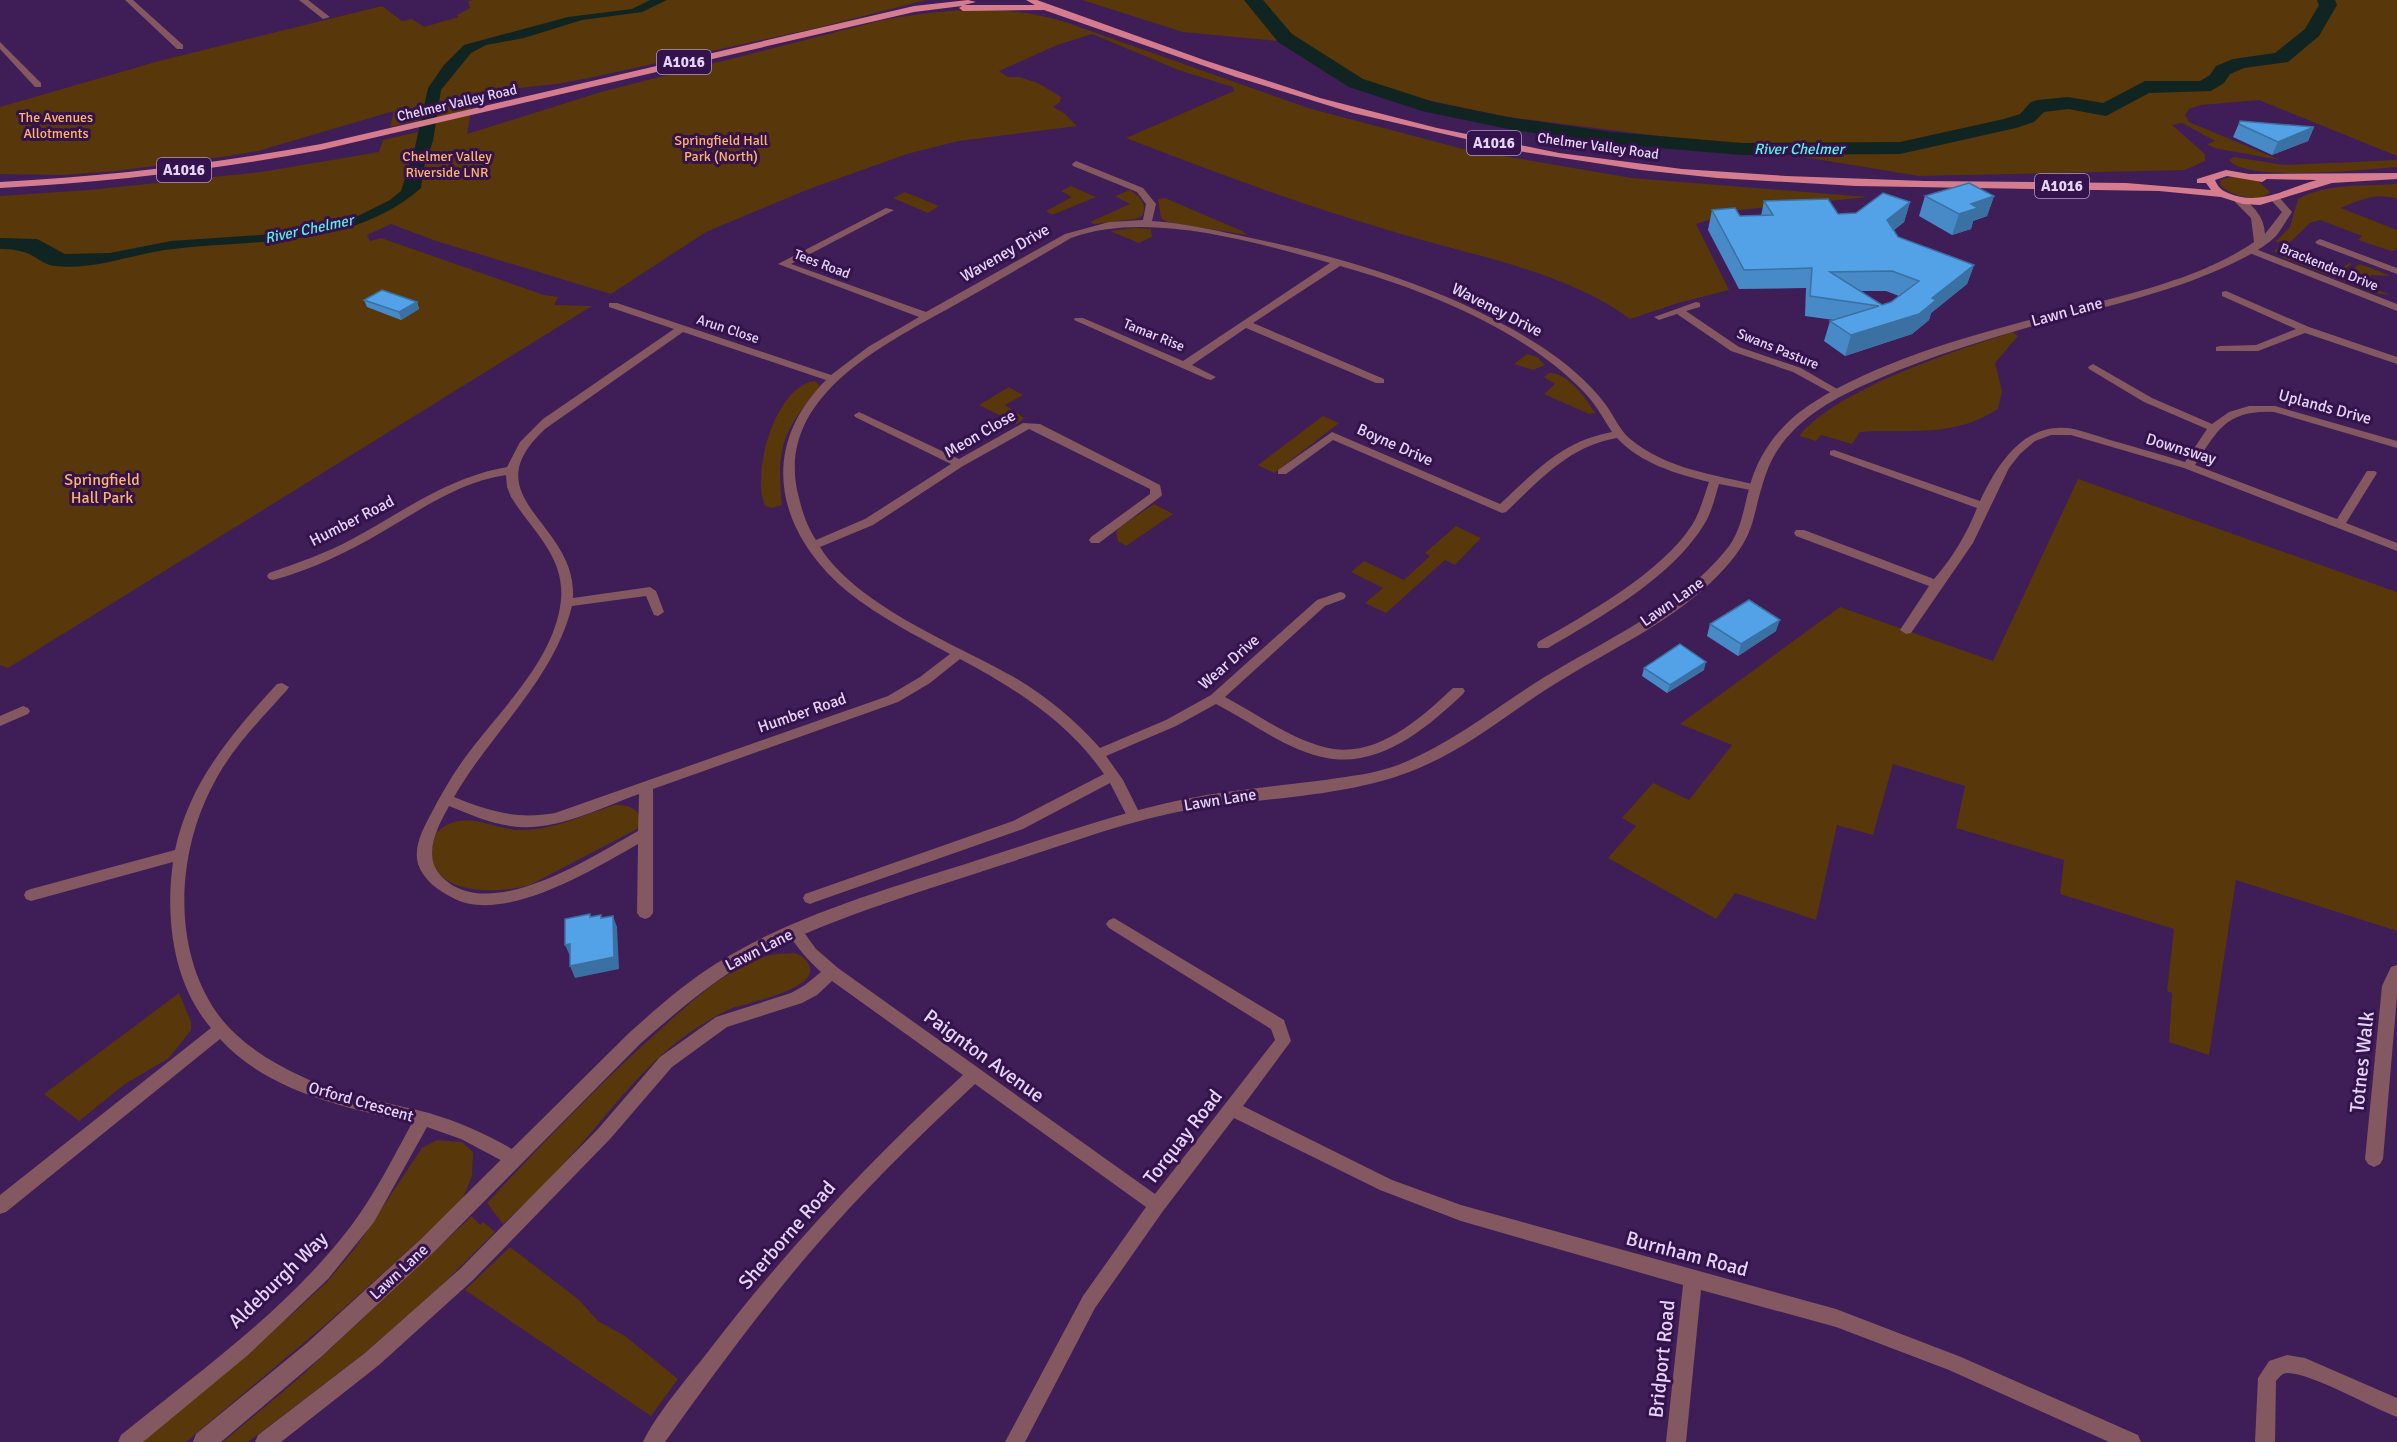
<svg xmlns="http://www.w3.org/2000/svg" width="2397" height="1442" viewBox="0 0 2397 1442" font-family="Signika,sans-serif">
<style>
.green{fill:#58370a}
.water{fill:#102422}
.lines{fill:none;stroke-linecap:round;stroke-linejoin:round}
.river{fill:#102422;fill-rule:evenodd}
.minor{fill:#845860;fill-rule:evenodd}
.tertiary{fill:#845860;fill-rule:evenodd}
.primary{fill:#d57d8e;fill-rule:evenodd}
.wall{fill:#478ac7;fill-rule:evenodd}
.shaded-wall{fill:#3a71a2}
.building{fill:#53a1e7;stroke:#3a71a2;stroke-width:1.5;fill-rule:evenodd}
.labels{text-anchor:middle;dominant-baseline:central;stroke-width:6;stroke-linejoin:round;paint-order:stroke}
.far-street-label{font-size:14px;fill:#e6d4f8;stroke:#34124c}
.far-park-label{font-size:14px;fill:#fdb665;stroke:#34124c}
.shield{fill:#34124c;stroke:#b19ac4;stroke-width:1.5}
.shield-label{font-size:15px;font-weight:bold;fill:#e6d4f8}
.far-water-label{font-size:15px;font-style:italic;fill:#59f0e5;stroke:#34124c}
.street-label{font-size:16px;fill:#e6d4f8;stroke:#34124c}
.park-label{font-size:16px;fill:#fdb665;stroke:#34124c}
.near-street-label{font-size:20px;fill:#e6d4f8;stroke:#34124c}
</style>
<rect width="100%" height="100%" fill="#3f1d57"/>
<path class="green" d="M473 0H926L821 27 589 78 556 84 474 93 467 134 601 92 883 20C945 9 1007 3 1068 23L1308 108 1463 149 1632 178 1868 197 1740 210 1696 224 1729 290 1678 303 1630 319C1567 272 1475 256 1401 234 1307 207 1216 173 1126 138L1234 91 1233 87 1181 71 1092 34 1057 45 999 71 1008 77H1019L1038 83 1061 97 1060 102 1053 107 1064 113 1077 126 959 141 907 154 809 189 706 232 611 294 436 241 391 224 367 235 370 241 381 238 544 295 558 297 554 305 592 306 8 668 0 665V196L89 190 261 172 379 152 383 140 418 132 420 120 390 127 394 111 258 151 229 156 116 171 62 175 0 174V107L159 61 382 6 402 21 412 19 424 27 458 17 457 15 470 8 468 1Z
M1082 0H2397V156L2259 100 2201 105 2189 109 2185 115 2189 122 2280 160 2214 148 2207 144 2215 141 2182 123 2172 125 2205 154V161L2185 170 1919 176 1738 146 1501 116 1404 95 1359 78 1299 43 1183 32Z
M2234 157 2284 165 2397 160V167C2368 169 2246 183 2229 160Z
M2236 176 2258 181 2270 192C2258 204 2233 196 2221 186L2220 180Z
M2397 184V199C2379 192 2358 200 2341 208L2397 230V249L2391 251 2358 240 2362 236 2320 220 2310 223 2285 247 2335 267 2342 268 2349 263 2352 264 2346 268 2351 270 2360 264 2391 276 2371 275 2367 279 2371 281 2367 286 2391 295 2374 293 2284 258 2274 251 2288 241 2275 242 2290 227 2298 199C2327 183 2365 186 2397 184Z
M1071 186 1096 197 1052 215 1046 211 1072 197 1061 191Z
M1130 190C1140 197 1148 203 1142 216L1135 219 1094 224 1090 222 1130 204 1115 196Z
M905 192 939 206 928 213 893 198Z
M1165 198 1242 231 1247 235 1167 222 1161 218 1158 199Z
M1135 228 1151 229 1152 237 1139 243 1110 231Z
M2013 332 2018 336 1995 363 2002 391 1998 409C1953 438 1911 429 1860 432L1852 444 1821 435 1816 441 1799 436C1837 389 1954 351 2013 332Z
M1527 354 1537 357 1545 365 1533 370 1514 364Z
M1549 373C1567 372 1587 399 1595 413L1589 414 1544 394 1555 384 1544 377Z
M815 381 820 386C783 432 776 445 782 505L772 508 765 506C751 472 775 386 815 381Z
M1009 387 1023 395 1005 405 1024 418 1017 424 979 405Z
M1323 416 1339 423 1274 473 1258 465Z
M2078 479 2397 592V931L2236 880 2209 1055 2169 1042 2172 993 2167 991 2174 929 2060 894 2064 860 1956 828 1965 786 1893 764 1873 835 1837 825 1816 920 1735 893 1716 919 1608 858 1636 826 1622 818 1653 783 1689 800 1732 745 1680 724 1840 607 1993 661Z
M1154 504 1173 514 1126 546 1118 541 1116 532 1120 527Z
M1456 526 1481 538 1455 565 1445 560 1386 613 1365 603 1383 588 1351 572 1364 561 1404 580 1430 556 1425 553Z
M615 805C631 804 645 811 637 829L530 885C491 896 413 894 436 833 464 806 490 830 522 830 555 830 585 814 615 805Z
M794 953C802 955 808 960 810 968 815 990 746 1003 730 1009 718 1014 706 1022 695 1029 649 1059 618 1102 583 1142 558 1171 531 1198 503 1224L487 1203C543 1143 600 1083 662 1028 692 1001 727 968 767 956 776 953 785 954 794 953Z
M179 993 191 1022V1030L169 1058 125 1084 79 1121 44 1094Z
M437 1140 462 1142 473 1152 472 1176 461 1203 325 1325 186 1442H136L291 1315 328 1281 356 1247 422 1148Z
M472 1216 480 1225 483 1222 495 1232 443 1284 366 1352 248 1442H223L299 1378Z
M510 1247 578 1299 598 1321 625 1336 678 1379 651 1416 465 1290Z"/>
<path class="water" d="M650 0H667L642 12 582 20 524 38 486 45 471 53 441 90 433 141 424 167 421 188C349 251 252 238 164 250 128 256 92 270 56 266 45 265 39 259 31 255 22 250 10 249 0 249V238L37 239 65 254 110 253 171 241 260 235 321 227 352 219 390 200 401 191 415 147 428 88 444 65 464 45 568 17 632 9Z"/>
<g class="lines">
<path class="river" d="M1244 0H1263L1292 34 1363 79 1434 102 1513 118 1612 132 1742 143 1900 142 2004 119 2020 114 2031 102 2038 100 2068 97 2103 103 2145 81H2200L2210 75 2216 66 2233 59 2275 53 2305 29 2319 5 2317 0H2335L2337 5 2319 36 2288 62 2244 68 2230 74 2224 83 2211 91 2149 93 2106 116 2068 109 2044 112 2034 122 2016 128 1900 154 1742 155 1612 144 1513 130 1422 111 1349 87 1278 42Z"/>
<path class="minor" d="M125 0H133L183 45V49H177Z
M299 0H308L330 17 323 19Z
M0 42 41 83V87H35L0 49Z
M1076 161 1143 188 1156 204 1152 221C1185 223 1218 231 1251 238 1352 259 1455 291 1542 347 1566 363 1589 382 1606 405 1614 416 1619 429 1629 438 1667 470 1714 474 1760 486L1762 488 1756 491 1719 484C1715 497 1712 511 1705 523 1673 577 1601 617 1548 648H1538L1537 645 1538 642C1587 614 1661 573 1692 525 1700 512 1704 496 1709 482 1676 474 1640 463 1617 438 1569 446 1540 480 1506 512L1502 513 1333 440 1286 474H1278V470L1332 432 1500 504C1536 471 1562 441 1612 432 1603 418 1595 403 1583 391 1522 328 1422 289 1340 266L1253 323 1384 379V383H1376L1246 328 1192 365 1216 377 1211 380 1207 379 1074 320 1075 318H1083L1183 361 1330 263C1253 242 1148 210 1071 238 1032 261 992 284 953 306 881 346 772 399 799 498 803 514 807 526 816 540L865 519 951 464 855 417 854 415 859 412 959 459 1023 423 1040 424 1160 485 1162 495 1160 497 1099 543H1091L1089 540 1091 537 1150 494V489L1029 429 963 466 873 525 820 547C856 605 953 643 1012 676 1045 695 1075 720 1100 748L1166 720 1211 695 1317 600 1340 592 1344 593 1346 596 1344 599 1325 606 1225 697C1257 714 1289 738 1324 747 1374 761 1420 719 1453 688H1463L1465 691 1463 694C1427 728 1380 768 1327 758 1288 751 1251 722 1216 704L1176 726 1106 756 1123 780 1141 816 1139 820H1129L1110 783 1023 829 815 902 810 904 805 902 803 898 805 894 1013 821 1104 774C1068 722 1015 688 960 659L930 683 898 702 653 789V913L650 917 645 919 640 917 637 913 638 844C594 869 503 925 453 898 438 890 424 881 418 864 413 846 424 827 432 812 444 789 457 767 473 747 506 704 555 657 561 600 565 556 532 531 511 497L507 487 506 475C459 482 422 509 382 532 348 552 311 570 273 580L269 579 267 576 269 573C297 563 327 553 354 538 404 511 449 477 507 467L520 442 543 419 674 329 609 307V303H617L831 375 868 347 919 317 778 264 886 208 894 210 791 264 926 312 1065 234 1109 222 1143 220 1146 204 1137 192 1073 166 1072 164ZM683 332 826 380C756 450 778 534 848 592 879 617 915 635 950 654L920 677 888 696 555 813C517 820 489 811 454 797 492 731 553 681 572 606L646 596 654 615 658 616 664 612 656 591 650 587 573 598C577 521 470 499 545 429ZM639 794 638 831C593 856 491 924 443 878 421 857 437 828 449 806 469 814 489 823 510 826 554 833 599 808 639 794Z
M2320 239 2397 268V274L2317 244 2315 242Z
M2247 248H2253L2397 304V311L2247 252Z
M2226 291 2309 327 2397 357V364L2305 333 2258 351H2216V347L2220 346 2256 345 2296 329 2222 296V292Z
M1696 302 1700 303V307L1686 311 1739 347 1801 368 1844 393 1839 396 1835 395 1793 372 1731 351 1677 314 1659 320 1654 317Z
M2093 364 2152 398 2212 424 2229 412 2249 406H2275L2397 441V448L2274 412C2227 410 2218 429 2195 465L2337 519 2367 471H2375L2377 473 2346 523 2397 543V551L2184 468 2071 435H2051L2035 441 2020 454 2009 468 1973 543 1911 633 1906 634 1900 630 1929 586 1796 536 1794 533 1796 530H1804L1934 579C1953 557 1966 535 1977 508L1830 455V451L1834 450 1980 501C1998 463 2025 420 2074 429 2086 432 2098 436 2110 440 2135 447 2160 454 2185 462L2207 429 2144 402 2089 369 2088 367Z
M282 683 289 687 287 690C261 719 232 748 214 783 177 851 171 947 217 1013 238 1042 270 1062 303 1077 343 1096 387 1102 429 1113 459 1122 486 1134 512 1149L520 1154 523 1159 520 1164 514 1167 461 1139 427 1127 374 1222 328 1279 248 1355 143 1442H118L121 1435C200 1371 289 1308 351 1226 375 1194 393 1158 412 1123 345 1107 268 1092 220 1039L6 1212 0 1214V1195L211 1028C173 984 165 918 173 862L31 901 26 899 24 895 26 891 31 889 175 850C189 783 232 733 277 684Z
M23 706 28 708 30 711 28 714 0 726V716Z
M1114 918 1284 1020 1291 1041 1243 1106 1392 1180 1461 1205 1836 1309 1961 1357 2138 1435 2141 1442H2109L1949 1370 1836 1327 1701 1290 1686 1442H1666L1683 1285 1461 1221 1380 1190 1234 1118 1163 1211 1095 1308 1025 1442H1005L1083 1296 1146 1207 975 1084C927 1129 880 1174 836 1223 774 1291 719 1367 665 1442H643C654 1417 689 1376 707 1353 786 1250 867 1163 963 1075L832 981 817 995 802 1003 727 1027 672 1067 610 1139 473 1280 379 1365 281 1442H255L258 1435 365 1353 461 1268 598 1129 660 1057 716 1017 791 993 805 985 821 972C808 960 796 947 787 931L790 927 795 925 800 927 816 949 838 968 1155 1194 1275 1040 1271 1029 1109 928 1106 924 1109 920Z
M2397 965V996L2383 1159 2380 1164 2374 1167 2368 1164 2365 1159 2382 986 2391 967Z
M2287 1355 2305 1358 2397 1398V1417C2373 1408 2309 1372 2287 1373 2282 1373 2280 1377 2276 1381L2275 1442H2255L2258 1378 2269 1361Z"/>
<path class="tertiary" d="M2271 197H2279L2292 212C2287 219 2282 229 2276 236 2263 249 2244 258 2227 266 2160 297 2087 310 2016 331 1964 346 1912 363 1862 386 1822 404 1781 430 1766 474 1751 516 1758 532 1724 569 1677 621 1608 650 1550 687 1509 713 1472 744 1428 764 1359 797 1269 797 1193 809 1130 820 1069 843 1008 863 926 890 843 914 765 952 719 975 679 1010 641 1043L435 1251 321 1357 221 1442H193L196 1434 307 1343 421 1239 629 1033C657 1008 685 983 717 963 797 913 898 886 987 857 1053 836 1118 813 1185 799 1231 790 1278 786 1325 780 1350 776 1374 774 1398 765 1451 744 1495 708 1543 678 1605 640 1679 608 1726 550 1741 532 1743 511 1749 489 1758 452 1782 422 1814 402 1890 354 2002 327 2088 305 2144 290 2206 275 2254 242L2251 218 2235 202V198H2243C2255 208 2264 217 2265 234L2282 212 2270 199Z"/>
<path class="primary" d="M968 0 976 2 964 5H1035L1026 0H1037L1204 60 1320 98 1437 128 1559 153 1682 169 1786 176 1925 181 2126 183 2211 190 2206 183H2197V179L2226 170 2249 174 2397 173V179L2332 183 2260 205 2243 204 2221 197 2159 191 1856 186 1717 178 1641 170 1518 151 1353 113 1236 77 1044 10 963 11 959 8 962 6 914 12 321 150C214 170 108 182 0 188V182C108 176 214 164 321 144L914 6ZM2227 176 2262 182 2267 179 2317 180C2286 188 2260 207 2228 193 2221 190 2218 187 2215 180Z"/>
</g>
<path class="wall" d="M2240 121 2314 127 2308 141 2272 155 2233 137Z
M1925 196H1994L1987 216 1973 221 1971 229 1952 235 1919 216Z
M1764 201 1838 214 1856 213 1910 202 1904 222 1894 230 1898 237 1974 265 1967 284 1931 313 1929 320 1912 334 1845 356 1824 341 1830 321 1834 320 1805 316 1806 288 1739 289 1708 230 1712 210 1740 216H1761ZM1860 291H1886L1899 296 1891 302 1882 305Z
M364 300 417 302 419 309 401 320 367 307Z
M1710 624 1776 631 1738 656 1707 636Z
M1644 668 1704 670 1667 693 1642 676Z"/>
<path class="shaded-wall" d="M2314 127 2308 141 2272 155 2278 142Z
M1994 196 1987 216 1973 221 1971 229 1952 235 1959 214 1971 204Z
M1910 202 1904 222 1881 240 1887 220Z
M1974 265 1967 284 1931 313 1929 320 1912 334 1845 356 1851 335 1932 298Z
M417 302 419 309 401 320 399 312Z
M1780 620 1776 631 1738 656 1741 644Z
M1706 662 1704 670 1667 693 1670 685Z
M613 916 617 927 619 969 575 978 570 966Z
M570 944V956L565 945Z"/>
<path class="building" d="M2240 121 2314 127 2278 142 2239 124Z
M1969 183 1994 196 1971 204 1978 208 1959 214 1925 196Z
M1883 193 1910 202 1887 220 1898 237 1974 265 1932 298 1936 300 1919 314 1851 335 1830 321 1879 306 1810 296 1812 268 1744 270 1712 210 1735 208 1740 216 1773 215 1764 201 1828 199 1838 214 1856 213ZM1892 271 1919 281 1891 302 1882 305 1830 272Z
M382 290 417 302 399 312 364 300Z
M1749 600 1780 620 1741 644 1710 624Z
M1680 644 1706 662 1670 685 1644 668Z
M590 914V917L601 915V918L613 916 614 957 570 966V944L565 945V919Z"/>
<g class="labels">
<g class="far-street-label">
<text transform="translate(457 103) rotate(-13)">Chelmer Valley Road</text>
<text transform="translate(1598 146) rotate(8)">Chelmer Valley Road</text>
<text transform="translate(822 264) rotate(21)">Tees Road</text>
<text transform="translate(2329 267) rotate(22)">Brackenden Drive</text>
<text transform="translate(728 329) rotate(18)">Arun Close</text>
<text transform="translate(1154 335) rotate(22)">Tamar Rise</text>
<text transform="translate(1778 349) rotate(22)">Swans Pasture</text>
</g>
<g class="far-park-label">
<text x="56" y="117">The Avenues<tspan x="56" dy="16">Allotments</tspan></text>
<text x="721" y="140">Springfield Hall<tspan x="721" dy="16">Park (North)</tspan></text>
<text x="447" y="156">Chelmer Valley<tspan x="447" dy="16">Riverside LNR</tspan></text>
</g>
<g class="shield">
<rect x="657" y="50" width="54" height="24" rx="4.5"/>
<rect x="1467" y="131" width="54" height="24" rx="4.5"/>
<rect x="157" y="158" width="54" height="24" rx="4.5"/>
<rect x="2035" y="174" width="54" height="24" rx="4.5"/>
</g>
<g class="shield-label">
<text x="684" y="62">A1016</text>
<text x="1494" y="143">A1016</text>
<text x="184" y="170">A1016</text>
<text x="2062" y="186">A1016</text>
</g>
<g class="far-water-label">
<text x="1799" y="149">River Chelmer</text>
<text transform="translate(309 229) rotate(-12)">River Chelmer</text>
</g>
<g class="street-label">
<text transform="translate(1005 253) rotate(-30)">Waveney Drive</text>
<text transform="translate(1497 310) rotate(27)">Waveney Drive</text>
<text transform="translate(2067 312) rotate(-15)">Lawn Lane</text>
<text transform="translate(2325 407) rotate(15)">Uplands Drive</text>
<text transform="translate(980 434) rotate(-30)">Meon Close</text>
<text transform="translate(1395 445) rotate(24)">Boyne Drive</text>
<text transform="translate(2181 449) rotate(17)">Downsway</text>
<text transform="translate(352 521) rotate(-27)">Humber Road</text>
<text transform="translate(1672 602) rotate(-35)">Lawn Lane</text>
<text transform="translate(1229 662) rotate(-41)">Wear Drive</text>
<text transform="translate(802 713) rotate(-19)">Humber Road</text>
<text transform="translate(1220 800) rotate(-9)">Lawn Lane</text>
<text transform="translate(759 950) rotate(-27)">Lawn Lane</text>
<text transform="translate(361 1102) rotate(16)">Orford Crescent</text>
<text transform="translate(399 1272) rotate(-43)">Lawn Lane</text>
</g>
<g class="park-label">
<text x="102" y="480">Springfield<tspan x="102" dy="18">Hall Park</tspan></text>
</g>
<g class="near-street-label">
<text transform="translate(984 1056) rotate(36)">Paignton Avenue</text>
<text transform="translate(2362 1062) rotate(-84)">Totnes Walk</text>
<text transform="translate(1183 1137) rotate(-52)">Torquay Road</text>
<text transform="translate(787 1235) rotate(-49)">Sherborne Road</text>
<text transform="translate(1687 1254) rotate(15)">Burnham Road</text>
<text transform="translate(278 1280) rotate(-44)">Aldeburgh Way</text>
<text transform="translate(1662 1359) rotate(-84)">Bridport Road</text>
</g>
</g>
</svg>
